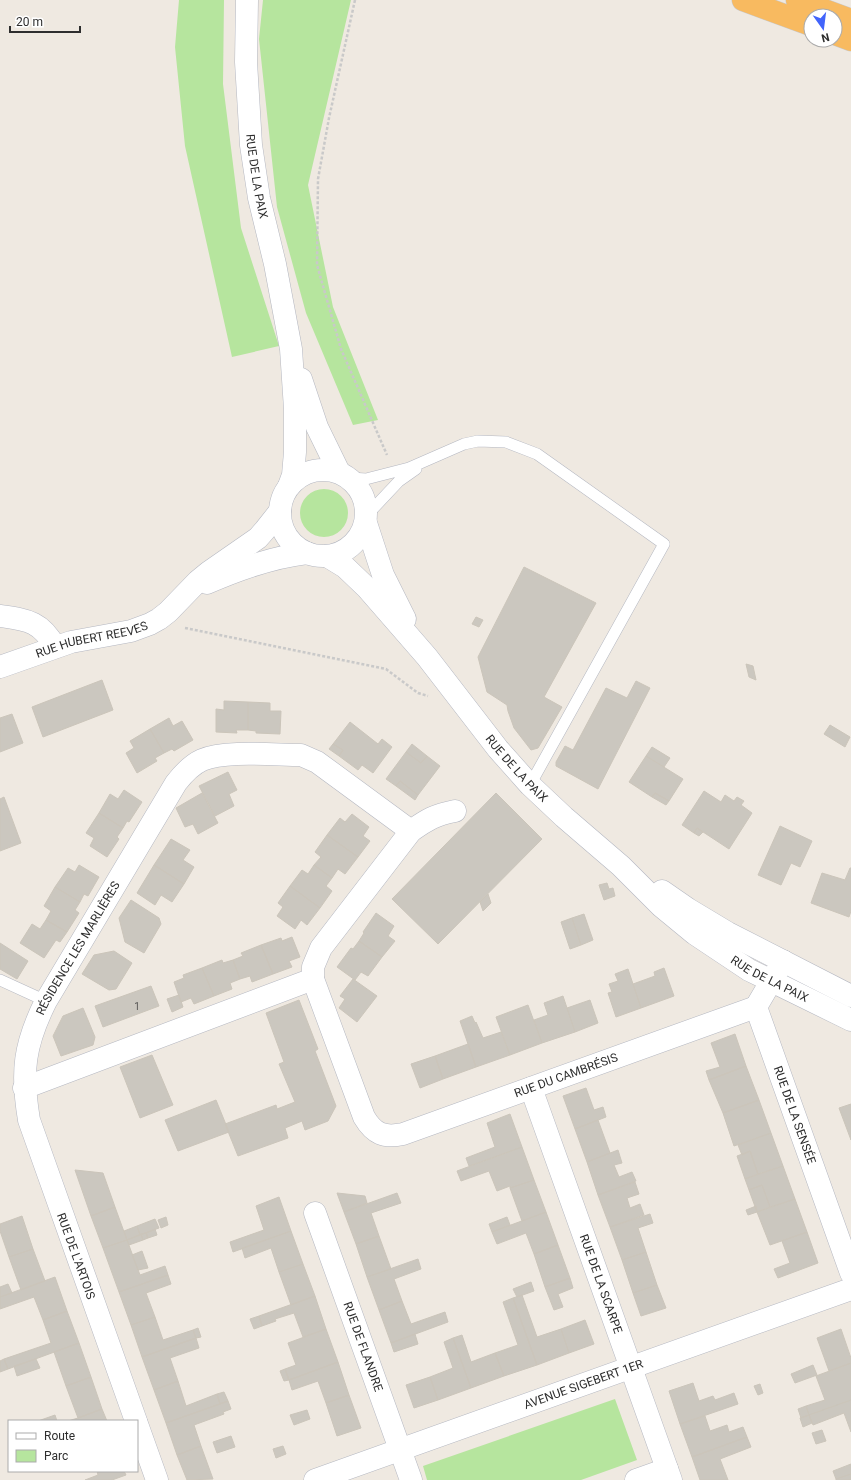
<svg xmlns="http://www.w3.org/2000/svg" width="851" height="1480" viewBox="0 0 851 1480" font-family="Roboto,sans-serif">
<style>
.green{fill:#b6e59e}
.building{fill:#cbc7bf;stroke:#cbc5ba}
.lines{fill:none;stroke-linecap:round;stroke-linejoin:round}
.service-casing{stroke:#b4b7c1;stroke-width:12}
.minor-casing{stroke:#b4b7c1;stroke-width:23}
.secondary-casing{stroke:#b4b7c1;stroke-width:23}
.trunk-casing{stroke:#c9c9c9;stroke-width:23}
.path{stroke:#c9c9c9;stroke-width:2.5;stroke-dasharray:3 2;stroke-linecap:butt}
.service{stroke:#fff;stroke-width:11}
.minor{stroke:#fff;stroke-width:22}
.secondary{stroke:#fff;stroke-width:22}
.trunk{stroke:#f8ba60;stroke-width:22}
.labels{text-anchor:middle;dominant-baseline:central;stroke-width:3.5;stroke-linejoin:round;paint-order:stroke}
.number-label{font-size:10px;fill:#555452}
.street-label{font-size:12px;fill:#2e2e2e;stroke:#fff}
</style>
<rect width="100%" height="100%" fill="#efe9e1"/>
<path class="green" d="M179 0H224L223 84 241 228 279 346 232 357 185 146 175 47Z
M263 0H351L308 185 333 307 378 420 353 425 306 313 277 207 259 39Z
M300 513a24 24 0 1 1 48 0a24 24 0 1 1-48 0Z
M615 1399 637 1460 581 1480H427L423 1466Z"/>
<path class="building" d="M524 567 596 603 544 697 562 707 538 748 531 750 514 728 508 711 507 705 487 692 478 657Z
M476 617 483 620 479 627 472 624Z
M746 664 753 666 756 680 749 677Z
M102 680 113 710 43 737 32 707Z
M636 681 650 688 598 789 556 766V762L565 746 573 750 606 688 627 698Z
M224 701 248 702V730H236L237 733 216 732V709L224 710Z
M248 702 270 703V711H281L280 734 256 733V731L248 730Z
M12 714 23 743 0 752V718Z
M169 718 173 726 182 721 193 740 174 751 172 749 164 753 150 729Z
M350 722 378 744 382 739 392 747 373 773 362 765 358 770 339 756 343 750 333 744Z
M830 725 850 737 845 747 824 734Z
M150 729 164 753 155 758 157 761 137 773 126 753 134 748 130 741Z
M333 744 343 750 339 756 329 749Z
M412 744 427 756 421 763 406 752Z
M652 747 670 758 664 767 646 756Z
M406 752 421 763 427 756 440 766 418 795 400 781 396 786 386 779Z
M646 756 683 779 669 801 655 793 652 797 629 782Z
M228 772 237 790 229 794 234 806 215 816 199 786Z
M400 781 418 795 415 800 396 786Z
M124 790 142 802 129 822 127 821 123 828 99 813 110 794 118 799Z
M704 791 721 802 725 795 734 801 737 797 744 801 741 805 752 813 729 849 697 828 694 833 682 825Z
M202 793 218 823 198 834 193 824 185 827 176 808Z
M496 793 542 839 438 944 392 899Z
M655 793 669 801 666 805 652 797Z
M4 797 21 843 0 851V799Z
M99 813 123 828 117 837 119 839 107 857 90 846 94 838 86 833Z
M352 814 369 827 363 836 370 841 358 857 327 835 340 818 345 822Z
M780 826 812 841 800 867 791 863 781 885 758 875Z
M697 828 703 832 699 836 694 833Z
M327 835 358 857 345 874 338 869 332 878 314 865 321 857 315 852Z
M171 839 190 850 183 860 194 867 184 884 154 865Z
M79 865 99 877 88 896 84 894 80 902 55 887 68 868 75 872Z
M154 865 184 884 172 902 161 895 155 905 137 893Z
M314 865 332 878 326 886 332 891 320 908 290 886 302 870 308 874Z
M850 868H851V911L849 917 811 903 822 873 845 880Z
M607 883 609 889 613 888 615 896 604 900 599 885Z
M290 886 320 908 307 925 301 920 295 929 277 916 283 907 278 903Z
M55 887 80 902 75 910 79 913 67 932 46 920 51 911 44 906Z
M488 894 491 903 483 911 480 902Z
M131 900 159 918 161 924 144 953 125 942 119 918Z
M376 913 394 926 388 936 395 941 382 957 359 941 364 933 363 932Z
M584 914 593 940 581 945 572 918Z
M572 918 581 945 570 949 561 922Z
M46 920 67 932 60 942 56 940 44 958 20 943 32 924 40 929Z
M292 937 300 957 289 961 292 967 273 974 261 945 281 938 282 941Z
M359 941 382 957 368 976 361 972 355 980 337 967 351 948 353 949Z
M0 943 28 961 17 979 0 969Z
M261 945 273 974 252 982 250 976 240 979 233 960 243 956 241 953Z
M114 951 132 963 116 989 109 990 82 974 94 955Z
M222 960 223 963 233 960 240 979 230 983 232 989 214 996 202 968Z
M202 968 214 996 194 1004 191 998 181 1002 174 982 184 978 183 975Z
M664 968 674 996 641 1008 633 984 655 976 654 972Z
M628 969 641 1008 616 1017 608 993 612 992 609 984 618 981 615 974Z
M353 979 377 996 357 1022 339 1008 345 999 340 996Z
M151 986 159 1006 103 1027 95 1006Z
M179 995 183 1007 172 1012 167 999Z
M563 996 575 1032 542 1043 534 1020 548 1015 544 1003Z
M299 1000 318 1049 315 1051 336 1106 328 1121 305 1130 302 1121 285 1128 288 1138 238 1156 225 1124 276 1105 277 1109 295 1102 279 1064 284 1062 266 1013Z
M590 1000 598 1023 575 1032 567 1008Z
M528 1005 542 1043 510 1055 496 1017Z
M83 1008 95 1037 93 1045 61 1056 53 1036 63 1016Z
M472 1016 475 1023 476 1022 483 1038 501 1032 510 1055 476 1067 460 1021Z
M735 1034 746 1066 709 1080 706 1071 720 1067 711 1043Z
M468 1044 476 1067 443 1079 435 1056Z
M152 1055 173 1105 140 1118 120 1067Z
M435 1056 443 1079 420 1088 411 1064Z
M746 1066 759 1100 723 1113 709 1080Z
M586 1088 594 1110 603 1107 606 1117 575 1129 563 1096Z
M216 1100 229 1132 178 1151 165 1120Z
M759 1100 771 1133 734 1146 723 1113Z
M851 1104V1140L839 1108Z
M510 1114 522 1147 469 1166 466 1158 495 1147 487 1123Z
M598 1120 610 1153 587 1162 575 1129Z
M771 1133 783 1166 758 1174 750 1151 742 1155 738 1145Z
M522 1147 534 1180 510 1188V1186L497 1191 489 1171 461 1181 457 1171Z
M618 1150 622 1163 614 1165 619 1177 632 1172 636 1181 598 1195 587 1162Z
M750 1151 758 1174 745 1179 737 1156Z
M783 1166 795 1199 770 1207 762 1185 749 1190 745 1179Z
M75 1170 103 1173 115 1207 91 1216Z
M534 1180 546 1212 522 1221 510 1188Z
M635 1182 639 1194 627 1198 630 1208 640 1204 644 1215 610 1227 598 1195Z
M762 1185 770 1207 757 1212 749 1190Z
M337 1193 365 1196 367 1203 344 1212Z
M397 1193 401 1203 371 1213 379 1236 356 1244 344 1212Z
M279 1197 291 1231 233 1252 230 1242 264 1230 256 1206Z
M795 1199 807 1232 770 1245 757 1212Z
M756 1206 757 1212 748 1215 746 1210Z
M115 1207 127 1240 103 1248 91 1216Z
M546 1212 558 1245 534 1254 526 1233 497 1244 492 1232Z
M650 1214 653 1223 638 1228 646 1252 622 1260 610 1227Z
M22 1216 33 1249 9 1257 0 1231V1224Z
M166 1217 168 1225 161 1228 158 1220Z
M507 1217 510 1225 492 1232 489 1224Z
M155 1219 159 1228 140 1235 137 1226Z
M137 1226 140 1235 127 1240 124 1231Z
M155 1229 157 1235 148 1238 146 1233Z
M291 1231 303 1264 279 1272 271 1248 245 1258 242 1248Z
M807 1232 818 1263 778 1278 774 1269 790 1263 782 1241Z
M146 1233 148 1238 143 1240 141 1234Z
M141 1234 143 1240 129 1245 127 1240Z
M379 1236 391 1269 367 1277 356 1244Z
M127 1240 140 1275 165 1266 168 1275 119 1292 103 1248Z
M558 1245 570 1278 545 1287 534 1254Z
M33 1249 45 1281 21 1290 9 1257Z
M142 1251 148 1268 138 1270 132 1255Z
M646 1252 657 1285 633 1293 622 1260Z
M418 1259 421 1269 394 1279 402 1301 379 1310 367 1277Z
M303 1264 315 1296 291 1305 279 1272Z
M168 1275 171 1284 146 1293 155 1317 131 1325 119 1292Z
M55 1277 67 1311 43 1320 34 1297 0 1309V1297Z
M570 1278 573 1288 558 1294 563 1307 554 1310 545 1287Z
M531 1282 534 1291 517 1297 513 1289Z
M8 1284 12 1293 0 1297V1287Z
M657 1285 666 1308 641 1316 633 1293Z
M522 1295 537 1337 561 1329 569 1353 537 1365 513 1298Z
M315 1296 326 1329 303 1337 294 1313 275 1319 276 1321 262 1326 259 1316Z
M513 1298 537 1365 504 1376 495 1353 518 1345 503 1302Z
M402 1301 411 1324 445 1312 448 1322 391 1343 379 1310Z
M67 1311 79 1343 8 1369 4 1359 51 1343 43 1320Z
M259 1316 262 1326 254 1329 250 1319Z
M155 1317 163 1340 193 1330 196 1338 142 1357 131 1325Z
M585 1320 594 1344 569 1353 561 1329Z
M198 1328 201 1337 196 1338 193 1330Z
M326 1329 338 1362 289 1380 285 1369 296 1365 288 1343Z
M841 1329 851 1358V1363L829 1371 817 1338Z
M415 1334 418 1344 394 1352 391 1343Z
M462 1335 471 1362 495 1353 504 1376 471 1388 453 1338Z
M196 1338 199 1348 170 1358 178 1381 154 1390 142 1357Z
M453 1338 471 1388 438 1400 430 1377 453 1368 444 1342Z
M79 1343 91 1377 66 1386 54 1352Z
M4 1359 8 1369 0 1372V1361Z
M36 1359 40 1368 17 1376 14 1366Z
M338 1362 349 1395 326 1403 318 1381 292 1390 289 1380Z
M851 1363V1400L809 1415 806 1406 825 1400 816 1376Z
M813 1365 817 1375 795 1383 791 1374Z
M285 1369 289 1380 284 1381 280 1371Z
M91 1377 102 1409 78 1418 66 1386Z
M430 1377 438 1400 414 1408 406 1385Z
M178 1381 186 1406 217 1394 220 1404 166 1423 154 1390Z
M693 1383 699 1401 713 1396 715 1400 734 1393 738 1404 680 1424 669 1391Z
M760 1384 763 1393 758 1395 754 1386Z
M224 1392 228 1401 220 1404 217 1394Z
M349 1395 361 1428 337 1436 326 1403Z
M851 1400V1432L844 1413 813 1425 809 1415Z
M228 1401 231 1409 223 1412 224 1414 194 1425 201 1446 177 1455 166 1423Z
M806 1406 809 1415 801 1418 798 1409Z
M102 1409 107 1421H68L78 1418Z
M307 1410 310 1419 294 1425 290 1415Z
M55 1415 57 1421H38Z
M809 1415 812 1423 803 1427 800 1418Z
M705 1416 710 1431 727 1425 729 1432 743 1427 747 1437 692 1457 680 1424Z
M822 1430 826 1441 816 1444 812 1433Z
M231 1436 235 1447 217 1453 213 1442Z
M747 1437 751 1447 720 1459 728 1480H700L692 1457Z
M201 1446 213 1479 187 1480 177 1455Z
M283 1446 286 1454 276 1458 273 1449Z
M851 1464V1474L836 1479 833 1471Z
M97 1471H124L126 1475 112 1480H85L98 1475Z
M851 1474V1480H836V1479Z"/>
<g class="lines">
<defs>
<path id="service" d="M350 478 366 479 409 468 464 444 478 441 506 442 537 454 664 544 530 785
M367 515 399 481 416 469
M0 980 46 1001"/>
<g id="minor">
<path d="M207 583C239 569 273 557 307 553"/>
<path d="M0 616C27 620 41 621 55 647"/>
<path id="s1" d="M0 667 71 642 131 631 150 624 159 619 168 612 198 581 209 572 258 538 265 530 280 511"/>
<path id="s2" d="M455 811C435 815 428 819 411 831L321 948 313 967V979L364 1117C374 1134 384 1138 403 1134L756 1007"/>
<path id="s3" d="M783 961 756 1007 851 1273"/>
<path d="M24 1088 313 979"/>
<path id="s4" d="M531 1088 671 1480"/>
<path id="s5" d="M315 1213 411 1480"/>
<path id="s6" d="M136 1421 29 1120C21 1072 24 1045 46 1001L176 783C183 774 191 765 202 760 224 750 275 755 301 755L317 762 411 831"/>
<path d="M137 1424 157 1480"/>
<path id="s7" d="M315 1480 851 1289"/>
<path d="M636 1480 667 1469"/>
</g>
<g id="secondary">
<path id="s8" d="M247 0 246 62 251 145 259 198 275 264 291 349 295 409V452L293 475 289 486"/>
<path d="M301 379 317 427 339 472"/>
<circle cx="323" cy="513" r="43"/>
<path d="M366 523 383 575 405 619"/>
<path id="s9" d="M327 556 345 567 367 588 427 657 498 749 530 785 564 817 621 866 661 906 695 934 749 970 851 1020"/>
<path d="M662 891 688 909 728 933 851 996"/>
</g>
<path id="trunk" d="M743 0 811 25
M797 0 851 20
M835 34 851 40"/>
</defs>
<use href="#service" class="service-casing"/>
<use href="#minor" class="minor-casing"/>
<use href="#secondary" class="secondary-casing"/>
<use href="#trunk" class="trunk-casing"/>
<path class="path" d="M355 0 329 118 318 179 317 265 341 349 387 455
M185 628 386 669 418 693 428 696"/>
<use href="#service" class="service"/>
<use href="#minor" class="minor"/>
<use href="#secondary" class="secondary"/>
<use href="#trunk" class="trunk"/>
</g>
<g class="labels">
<g class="number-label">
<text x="137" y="1006">1</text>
</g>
<g class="street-label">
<text stroke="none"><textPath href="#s8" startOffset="177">RUE DE LA PAIX</textPath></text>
<text stroke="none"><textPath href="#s1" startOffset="96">RUE HUBERT REEVES</textPath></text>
<text stroke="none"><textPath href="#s9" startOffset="286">RUE DE LA PAIX</textPath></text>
<text stroke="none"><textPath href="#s6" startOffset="504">RÉSIDENCE LES MARLIÈRES</textPath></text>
<text stroke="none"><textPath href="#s9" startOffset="617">RUE DE LA PAIX</textPath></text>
<text stroke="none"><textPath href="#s2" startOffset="596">RUE DU CAMBRÉSIS</textPath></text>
<text stroke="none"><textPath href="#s3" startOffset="168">RUE DE LA SENSÉE</textPath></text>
<text transform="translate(76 1256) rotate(70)">RUE DE L'ARTOIS</text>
<text stroke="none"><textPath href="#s4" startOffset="208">RUE DE LA SCARPE</textPath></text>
<text stroke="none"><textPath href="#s5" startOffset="142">RUE DE FLANDRE</textPath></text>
<text stroke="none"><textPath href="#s7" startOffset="285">AVENUE SIGEBERT 1ER</textPath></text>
</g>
</g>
<rect x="8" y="1420" width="130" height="52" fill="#ffffff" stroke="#ababab"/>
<rect x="16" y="1433" width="20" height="6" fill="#ffffff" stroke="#ababab"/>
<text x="44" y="1440" font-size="12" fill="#2e2e2e">Route</text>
<rect x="16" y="1450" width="20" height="12" fill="#b6e59e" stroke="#ababab"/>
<text x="44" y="1460" font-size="12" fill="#2e2e2e">Parc</text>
<g transform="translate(823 28) rotate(166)"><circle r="19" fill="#ffffff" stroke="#ababab"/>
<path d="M0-3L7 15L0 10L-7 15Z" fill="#4264fb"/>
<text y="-6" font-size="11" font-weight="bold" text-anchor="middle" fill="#2e2e2e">N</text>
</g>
<path d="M10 26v6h70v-6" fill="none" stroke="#2e2e2e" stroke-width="2"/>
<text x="16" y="26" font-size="12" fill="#2e2e2e" stroke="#ffffff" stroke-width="3" paint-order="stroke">20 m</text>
</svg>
